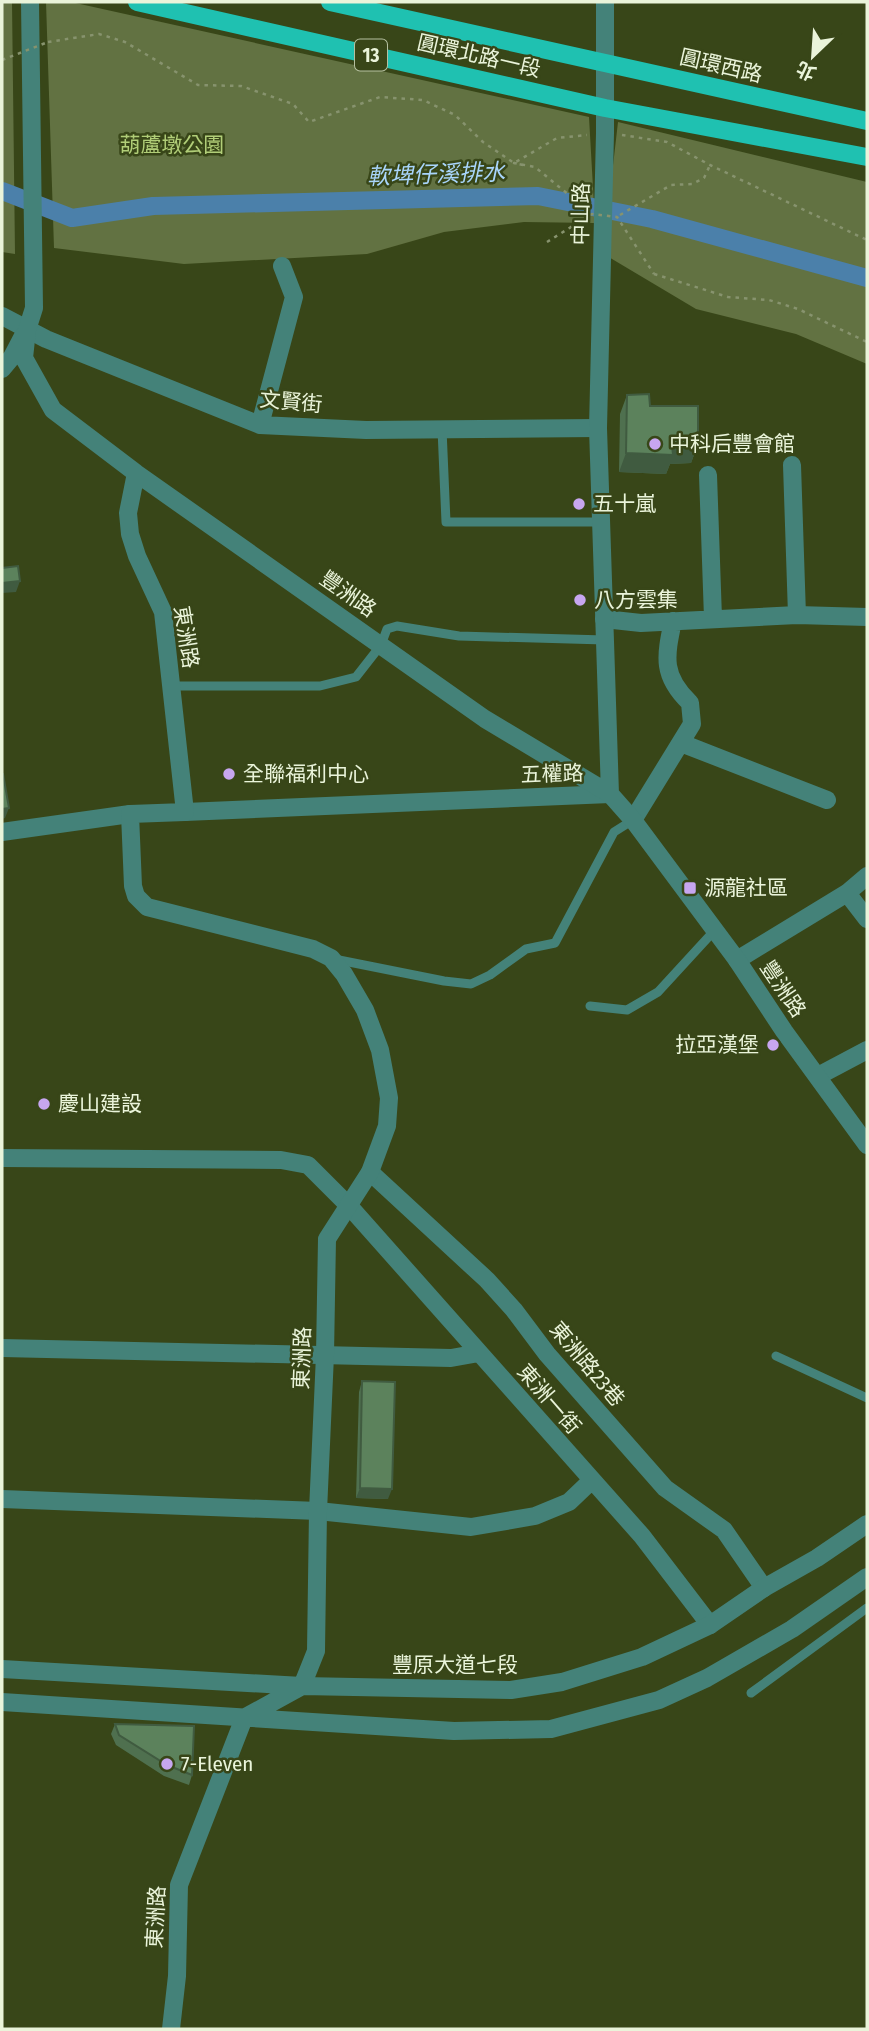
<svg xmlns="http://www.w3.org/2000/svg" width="869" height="2031" viewBox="0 0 869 2031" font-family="'Fira Sans Condensed','Noto Sans TC',sans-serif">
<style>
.green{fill:#627242}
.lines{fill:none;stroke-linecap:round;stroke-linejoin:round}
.canal{stroke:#4b80aa;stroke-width:18}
.path{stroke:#87936e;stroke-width:2.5;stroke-dasharray:3.5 5;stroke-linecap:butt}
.service{stroke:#448279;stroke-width:9}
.minor{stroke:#448279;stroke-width:18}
.tertiary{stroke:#448279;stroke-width:18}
.primary{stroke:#1fc1b1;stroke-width:18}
.path-bridge{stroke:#87936e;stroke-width:2.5;stroke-dasharray:3.5 5;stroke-linecap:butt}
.wall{fill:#4f704f}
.shaded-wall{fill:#405b40}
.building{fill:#5c825c;stroke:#405b40;stroke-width:2}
.poi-dot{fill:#c7a6f0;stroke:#384618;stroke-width:2.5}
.labels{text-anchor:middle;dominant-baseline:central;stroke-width:5;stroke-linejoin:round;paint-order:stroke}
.shield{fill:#384618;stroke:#b5c0a0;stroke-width:2}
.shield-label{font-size:19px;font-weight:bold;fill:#eaf4da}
.street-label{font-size:21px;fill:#eaf4da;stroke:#384618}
.park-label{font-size:21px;fill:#b1ce78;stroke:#384618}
.poi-label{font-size:21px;fill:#eaf4da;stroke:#384618;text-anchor:start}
.water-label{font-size:23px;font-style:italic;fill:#a9d5fb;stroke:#384618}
</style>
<rect width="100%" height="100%" fill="#384618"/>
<path class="green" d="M2 2H12L15 254 2 252Z
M46 2H71L589 117 595 223 524 222 444 232 367 254 184 264 54 248Z
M618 122 867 182V364L796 334 696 309 607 256V218Z"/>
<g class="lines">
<path class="canal" d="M2 191 72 218 153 206 538 196 652 219 867 278"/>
<path class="path" d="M48 42 99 34 125 42 198 85 241 86 293 104 309 122 380 97 423 100 455 115 483 142 514 163 557 138 587 135
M622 135 667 142 710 165 867 240
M523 165 514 163 535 167 587 210
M620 215 671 185 692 184 704 178 710 165
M654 274 728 297 769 300 798 309 867 342"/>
<path class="service" d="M442 429 446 522H600
M170 686H320L356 677 381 645 387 629 397 626 459 636 605 640
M334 959 444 981 471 984 490 975 526 949 555 943 614 832 633 820
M590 1006 627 1010 658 992 714 931
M776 1356 867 1398
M751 1693 867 1608"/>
<path class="minor" d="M2 316 46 339 260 425 366 430 598 428
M260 425 294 297 282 266
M792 465 797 615
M708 475 713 618
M604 619 641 623 797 615 867 617
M681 743 827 800
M185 812 610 794
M633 820 692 724 690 703C662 676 665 658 673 621
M2 832 130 814
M847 893 867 919
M737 960 847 893 867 876
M818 1076 867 1050
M2 1158 281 1160 308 1165 350 1207 642 1536 710 1625
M370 1172 487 1280 514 1310 547 1354 665 1488 724 1530 764 1588
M2 1348 451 1358 479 1353
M2 1499 318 1511 471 1527 535 1516 569 1502 591 1481"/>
<path class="tertiary" d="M30 2 34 308 27 330 24 358 53 410 136 473 485 719 610 794 633 820 737 960 784 1031 867 1145
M605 2V133L598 428 610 794
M2 369 12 357 23 336
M136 473 128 513 130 534 137 556 163 612 185 812 130 814 133 886 136 896 147 907 313 949 331 958 344 974 365 1010 380 1050 389 1098 387 1126 370 1172 327 1239 325 1355 318 1511 316 1651 302 1686 244 1718 179 1885 177 1976 171 2029
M2 1669 302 1686 511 1690 562 1682 642 1657 710 1625 764 1588 817 1558 867 1524
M2 1702 454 1731 551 1729 659 1700 707 1678 792 1629 867 1577"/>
<path class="primary" d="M137 2 605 108 867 157
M330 2 867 121"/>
<path class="path-bridge" d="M2 60 48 42
M547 242 592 214 617 217 654 274"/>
</g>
<path class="wall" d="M627 395 650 406 698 444 691 463 670 464 666 474 619 472 620 414Z
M362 1381 388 1499 356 1498 359 1392Z
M115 1724 192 1775 189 1785 164 1776 116 1745 111 1734Z"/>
<path class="shaded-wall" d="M698 444 691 463 670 464 666 474 619 472 626 453 672 445Z
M20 581 16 592 2 593V583Z
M9 808 5 818 2 819V809Z
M360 1488 392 1489 388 1499 356 1498Z"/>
<path class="building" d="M649 394 650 406H698V444L672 445 673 455 626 453 627 395Z
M18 566 20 581 2 583V568Z
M2 774H3L9 808 2 809Z
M362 1381 395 1382 392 1489 360 1488Z
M115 1724 194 1726 192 1775 167 1765 119 1735Z"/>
<g class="poi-dot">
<circle cx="655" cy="444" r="7"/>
<circle cx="579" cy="504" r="7"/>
<circle cx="580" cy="600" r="7"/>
<circle cx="229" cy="774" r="7"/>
<rect x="683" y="881" width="14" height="14" rx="3.5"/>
<circle cx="773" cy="1045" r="7"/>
<circle cx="44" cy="1104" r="7"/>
<circle cx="167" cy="1764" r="7"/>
</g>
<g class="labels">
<rect class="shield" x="355" y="39.5" width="32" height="31" rx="5"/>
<g class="shield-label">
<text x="371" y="55">13</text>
</g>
<g class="street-label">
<text transform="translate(479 56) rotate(13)">圓環北路一段</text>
<text transform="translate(721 66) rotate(13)">圓環西路</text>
<text transform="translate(581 214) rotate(-89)">中山路</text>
<text transform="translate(291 402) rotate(5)">文賢街</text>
<text transform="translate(348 594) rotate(35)">豐洲路</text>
<text transform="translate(186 637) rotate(81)">東洲路</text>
<text transform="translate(552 774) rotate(-2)">五權路</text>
<text transform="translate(783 989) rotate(56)">豐洲路</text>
<text transform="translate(302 1358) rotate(-88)">東洲路</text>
<text transform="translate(587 1364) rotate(50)">東洲路23巷</text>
<text transform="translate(549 1399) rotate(49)">東洲一街</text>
<text x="455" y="1665">豐原大道七段</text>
<text transform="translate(156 1917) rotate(-87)">東洲路</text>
</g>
<g class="park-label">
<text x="172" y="145">葫蘆墩公園</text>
</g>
<g class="poi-label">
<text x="669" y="444">中科后豐會館</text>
<text x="593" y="504">五十嵐</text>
<text x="594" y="600">八方雲集</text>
<text x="243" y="774">全聯福利中心</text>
<text x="704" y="888">源龍社區</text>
<text x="759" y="1045" text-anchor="end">拉亞漢堡</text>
<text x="58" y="1104">慶山建設</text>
<text x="181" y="1764">7-Eleven</text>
</g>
<g class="water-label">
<text transform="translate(436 174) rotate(-2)">軟埤仔溪排水</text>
</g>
</g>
<rect width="869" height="2031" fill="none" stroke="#eaf4da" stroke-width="7"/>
<g transform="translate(813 56) rotate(205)" stroke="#384618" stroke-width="5" paint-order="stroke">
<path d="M0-5L12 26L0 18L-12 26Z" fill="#eaf4da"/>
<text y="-10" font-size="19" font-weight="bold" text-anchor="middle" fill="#eaf4da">北</text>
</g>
</svg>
